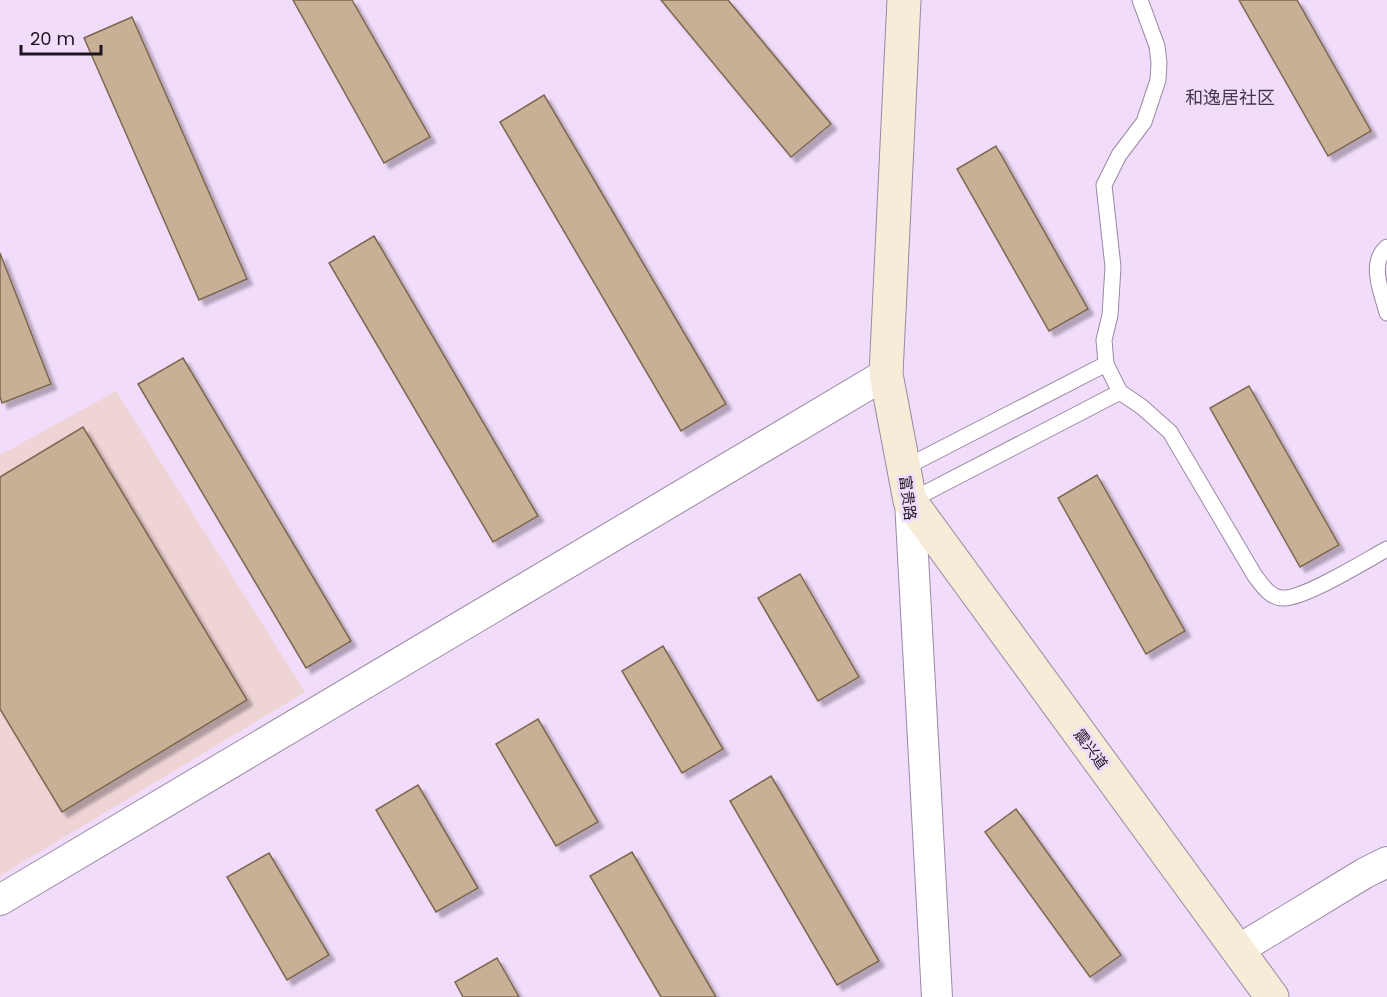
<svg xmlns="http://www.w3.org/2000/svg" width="1387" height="997" viewBox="0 0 1387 997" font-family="Poppins,'Noto Sans SC',sans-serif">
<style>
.commercial{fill:#efd4d6}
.building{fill:#c8b097;stroke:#7d6750;stroke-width:1.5;filter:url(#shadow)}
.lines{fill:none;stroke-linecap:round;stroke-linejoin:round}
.lane-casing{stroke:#9a89a3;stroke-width:17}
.street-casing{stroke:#9a89a3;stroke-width:32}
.secondary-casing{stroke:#9a89a3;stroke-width:35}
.lane{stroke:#fff;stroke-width:15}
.street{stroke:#fff;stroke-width:30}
.secondary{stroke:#f6ecd7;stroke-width:33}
.labels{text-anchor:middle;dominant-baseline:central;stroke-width:6;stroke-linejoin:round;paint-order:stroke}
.street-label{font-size:15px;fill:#1c151f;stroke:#f1ddfb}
.quarter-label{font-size:18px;fill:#45354d;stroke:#f1ddfb}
</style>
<defs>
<filter id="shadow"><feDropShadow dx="5.5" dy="5.5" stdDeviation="1.5" flood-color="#0004"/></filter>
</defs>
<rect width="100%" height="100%" fill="#f1ddfb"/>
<path class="commercial" d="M116 391 305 692 0 876V455Z"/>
<path class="building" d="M293 0H352L430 137 384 163Z
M661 0H728L831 124 791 157Z
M1239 0H1297L1371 131 1328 156Z
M132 17 247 279 199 300 84 38Z
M544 95 726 404 681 431 500 122Z
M996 146 1088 309 1049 331 957 169Z
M374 236 538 516 493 542 329 263Z
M0 253 51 384 2 403 0 397Z
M183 358 351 641 306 668 138 384Z
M1249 386 1339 545 1300 567 1210 408Z
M83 427 247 700 62 812 0 709V477Z
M1097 475 1185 631 1146 654 1058 498Z
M800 574 859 677 818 701 758 598Z
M663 646 723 749 682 773 622 671Z
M538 719 598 822 556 846 496 744Z
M771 776 879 961 837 985 730 801Z
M418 785 478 888 436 912 376 810Z
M1016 809 1121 955 1090 977 985 832Z
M632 852 716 997H661L590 876Z
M269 853 329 955 287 980 227 877Z
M497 958 519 997H463L455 982Z"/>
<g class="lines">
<defs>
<path id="lane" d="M1140 0 1157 46 1159 63 1158 80 1144 122 1119 155 1104 185 1113 267 1110 315 1104 340 1106 364 1120 392 1142 407 1170 432 1255 576C1262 585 1270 598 1283 598 1304 599 1365 561 1387 549
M1387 247C1368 263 1382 293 1387 313
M904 468 1106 364
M910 501 1120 392"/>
<path id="street" d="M910 501 937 997
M0 900 886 374
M1238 950 1365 873 1387 862"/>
<path id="secondary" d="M904 0 886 374 910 501 1272 997"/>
</defs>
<use href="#lane" class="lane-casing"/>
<use href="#street" class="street-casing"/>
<use href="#secondary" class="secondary-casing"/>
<use href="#lane" class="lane"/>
<use href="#street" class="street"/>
<use href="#secondary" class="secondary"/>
</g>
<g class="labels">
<g class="street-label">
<text transform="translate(908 498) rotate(83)">富贵路</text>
<text transform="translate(1091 749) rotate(54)">震兴道</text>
</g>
<g class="quarter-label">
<text x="1230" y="97">和逸居社区</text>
</g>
</g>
<path d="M21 45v9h80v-9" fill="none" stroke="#1c151f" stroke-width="3"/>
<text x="30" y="45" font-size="18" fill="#1c151f" stroke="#f1ddfb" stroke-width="4.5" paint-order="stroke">20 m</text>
</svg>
